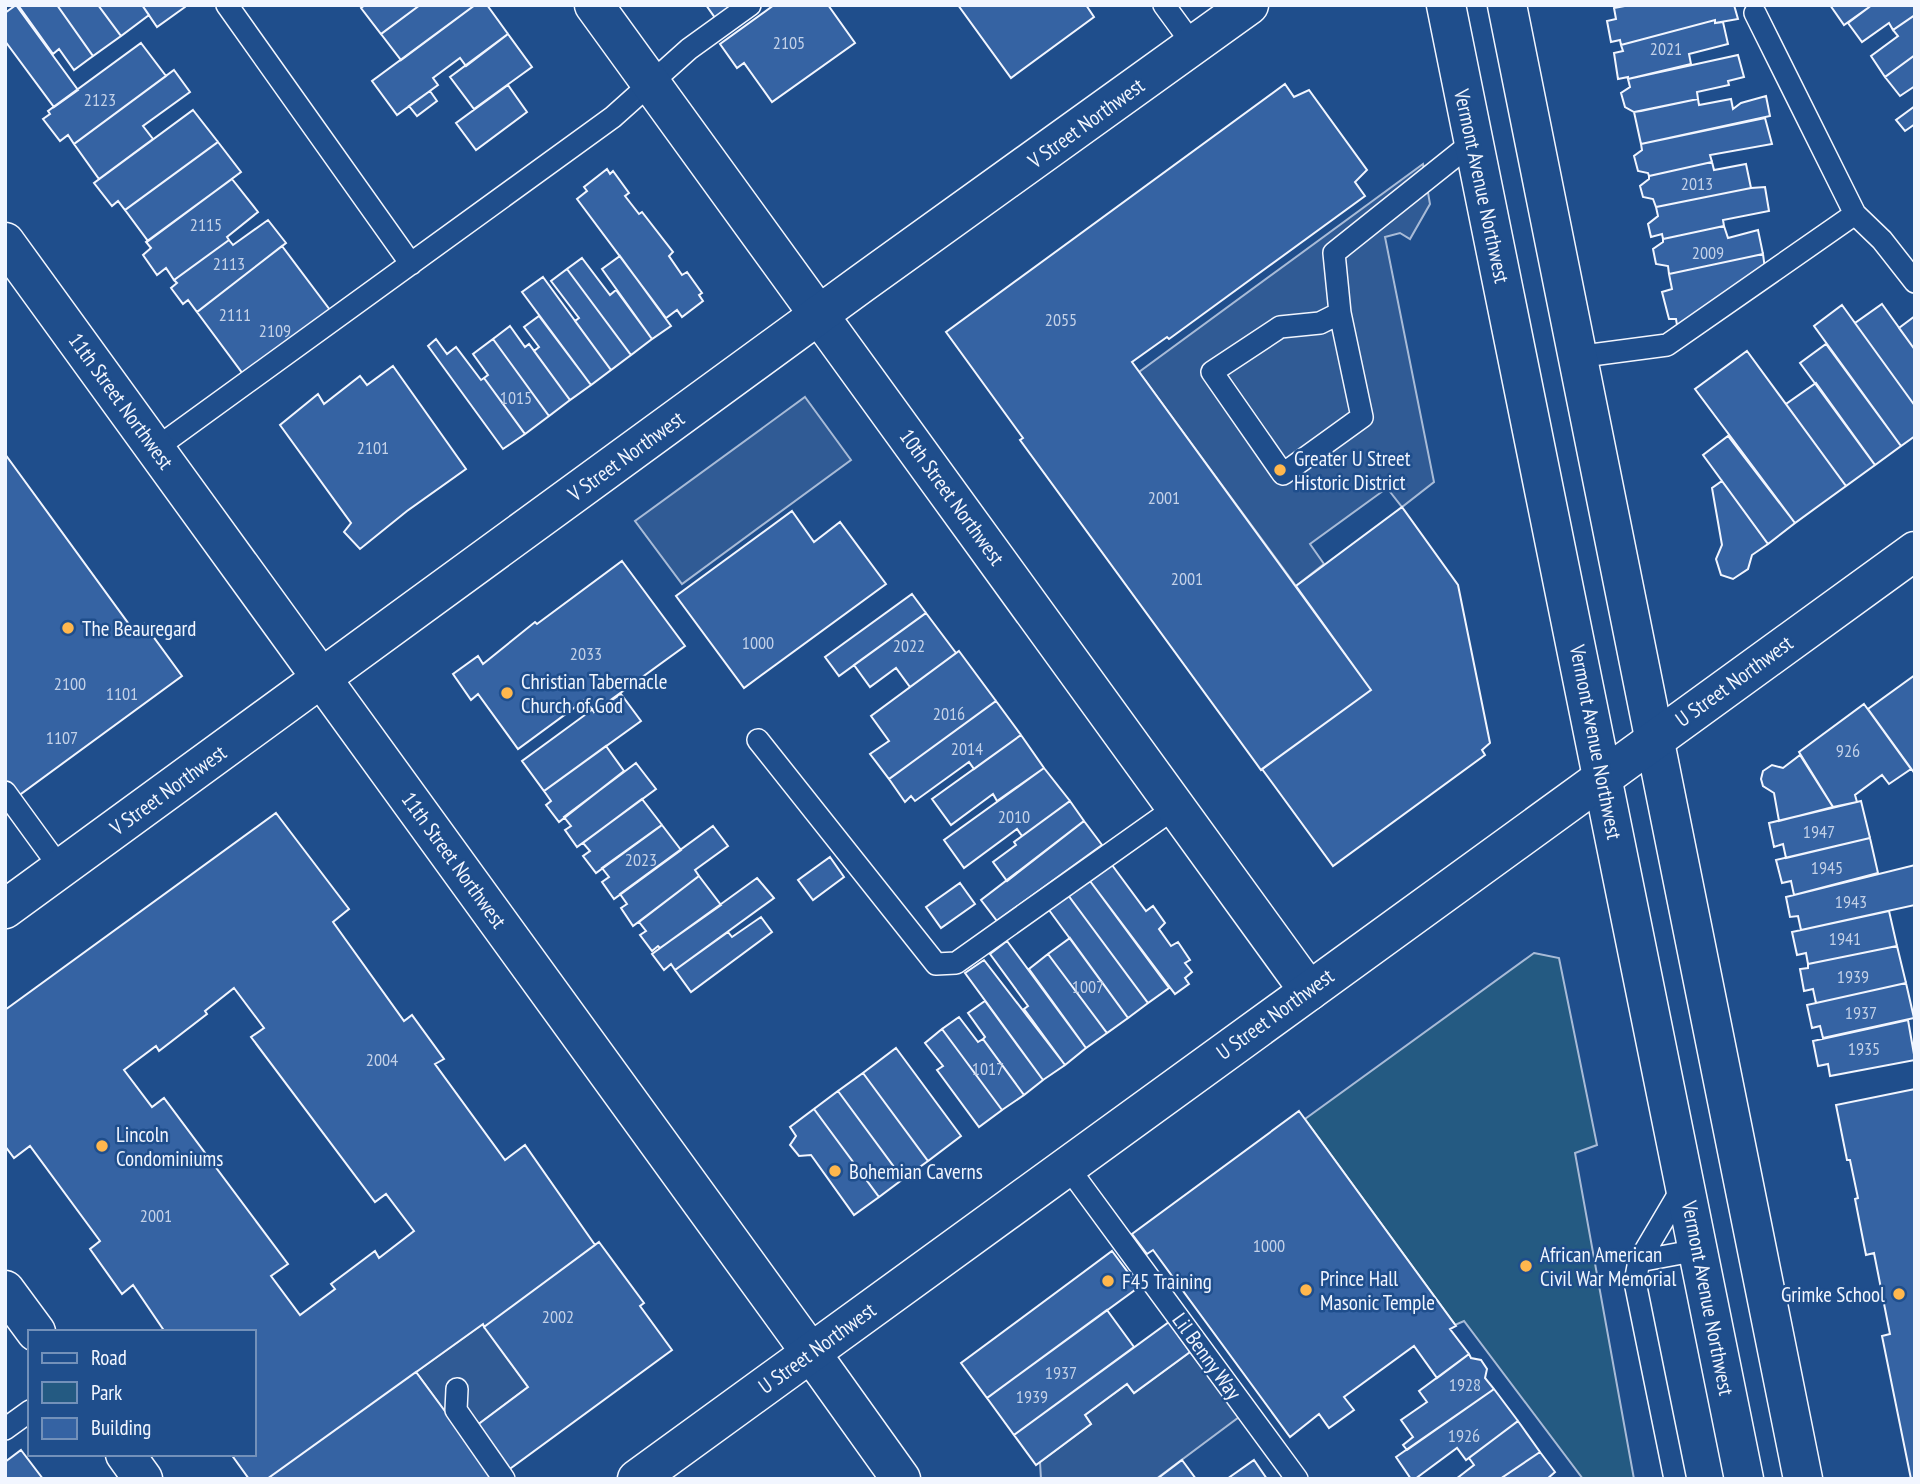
<svg xmlns="http://www.w3.org/2000/svg" width="1920" height="1484" viewBox="0 0 1920 1484" font-family="'PT Sans Narrow',sans-serif">
<style>
.green{fill:#245a82;stroke:#a8bbd7;stroke-width:2}
.parking{fill:#305b95;stroke:#a8bbd7;stroke-width:2}
.building{fill:#3563a3;stroke:#f2f6ff;stroke-width:2;fill-rule:evenodd}
.lines{fill:none;stroke-linecap:round;stroke-linejoin:round}
.service-casing{stroke:#f2f6ff;stroke-width:24}
.minor-casing{stroke:#f2f6ff;stroke-width:41}
.tertiary-casing{stroke:#f2f6ff;stroke-width:41}
.secondary-casing{stroke:#f2f6ff;stroke-width:41}
.primary-casing{stroke:#f2f6ff;stroke-width:41}
.service{stroke:#1f4e8c;stroke-width:21}
.minor{stroke:#1f4e8c;stroke-width:38}
.tertiary{stroke:#1f4e8c;stroke-width:38}
.secondary{stroke:#1f4e8c;stroke-width:38}
.primary{stroke:#1f4e8c;stroke-width:38}
.poi-dot{fill:#ffb74d;stroke:#1f4e8c;stroke-width:2.5}
.labels{text-anchor:middle;dominant-baseline:central;stroke-width:5;stroke-linejoin:round;paint-order:stroke}
.number-label{font-size:18px;fill:#c3d1e8}
.street-label{font-size:21px;fill:#f2f6ff;stroke:#1f4e8c}
.poi-label{font-size:21px;fill:#f2f6ff;stroke:#1f4e8c;text-anchor:start}
</style>
<rect width="100%" height="100%" fill="#1f4e8c"/>
<path class="green" d="M1534 953 1559 958 1597 1145 1575 1153 1634 1479H1583L1464 1321 1455 1325 1305 1119Z"/>
<path class="parking" d="M1423 164 1430 204 1410 239 1400 233 1385 237 1434 482 1402 507 1387 488 1310 544 1324 564 1296 586 1139 372Z
M805 397 851 460 682 584 635 521Z
M483 1324 528 1387 476 1426 492 1475 416 1372Z
M1190 1352 1239 1417 1156 1479H1041L1040 1462 1091 1424 1085 1415 1127 1384 1134 1393Z"/>
<path class="building" d="M16 5 78 90 54 107 5 41V13Z
M18 5H57L93 56 74 70 59 49 53 54Z
M57 5H98L121 36 93 56Z
M98 5H142L149 15 121 36Z
M142 5H184L185 7 157 27Z
M365 5H420L381 34 361 8Z
M420 5H475L401 60 381 34Z
M475 5H487L508 34 466 66 460 58 433 78 438 85 397 115 372 81Z
M706 5H742L718 22Z
M774 5H828L855 43 772 102 744 63 737 68 720 44Z
M958 5H1086L1094 17 1011 78Z
M1630 5H1734L1738 19 1715 23V20L1621 45 1620 40 1611 42 1607 21 1616 19 1614 8Z
M1830 5H1872L1844 25Z
M1872 5H1915V15L1893 30 1889 23 1862 42 1848 23Z
M1915 15V55L1885 77 1871 56 1898 36 1893 30Z
M1715 20V23L1723 22 1728 44 1689 54 1691 64 1628 79V77L1618 79 1614 53 1623 51 1621 45Z
M508 34 532 67 474 109 450 77Z
M141 43 166 76 74 144 68 135 60 141 43 119 50 114 48 111Z
M1738 55 1744 77 1728 81 1729 85 1697 92 1698 99 1641 111 1634 112 1625 107 1621 93 1630 87 1628 79Z
M1915 55V86L1900 96 1885 77Z
M174 70 190 92 143 126 153 139 99 179 74 144Z
M1285 84 1294 97 1309 90 1367 170 1355 182 1365 196 1169 339 1167 337 1132 362 1371 690 1261 770 1020 440 1023 438 946 332Z
M508 85 527 112 476 150 456 123Z
M430 91 437 101 417 116 409 106Z
M1766 96 1770 116 1641 144 1634 112 1698 99 1699 105 1731 99 1733 109 1741 103Z
M1915 106V124L1905 131 1896 120Z
M193 110 218 142 125 210 118 201 112 206 94 183Z
M1765 118 1772 144 1710 155 1712 162 1649 176 1648 173 1638 171 1634 156 1642 150 1641 144Z
M218 142 241 172 148 241 125 210Z
M1712 162 1714 170 1746 164 1751 188 1656 207 1653 199 1643 197 1640 186 1649 179V176Z
M607 169 610 174 613 171 629 193 625 196 639 214 642 212 673 252 669 256 682 275 687 272 702 293 699 295 703 301 682 317 677 310 666 318 577 199 587 191 584 187Z
M232 179 258 212 227 237 229 240 174 280 166 268 157 275 143 255 151 248 146 242Z
M1765 187 1769 211 1723 220 1724 226 1663 239 1662 234 1651 237 1648 224 1658 216 1656 207 1751 188Z
M268 220 286 243 197 312 188 300 183 304 171 288 177 283 174 280 229 240 233 245Z
M1724 226 1728 238 1758 230 1763 254 1669 274 1668 266 1656 264 1653 249 1663 242V239Z
M282 246 333 314 246 378 197 312Z
M1763 254 1765 269 1694 321 1677 325 1676 319H1669L1662 292 1672 289 1669 274Z
M620 256 671 326 652 339 602 269Z
M582 258 610 295 616 290 652 339 631 355 567 269Z
M567 269 631 355 611 370 575 321 579 318 551 281Z
M543 277 611 370 591 385 522 292Z
M1882 304 1915 350V406L1855 323Z
M1842 305 1915 406V436L1901 446 1814 326Z
M539 316 591 385 570 400 534 351 539 347 524 327Z
M1915 316V350L1899 328Z
M510 326 525 347 529 344 570 400 549 416 493 339Z
M436 339 447 354 456 347 481 380 484 378 525 434 503 449 428 346Z
M493 339 549 416 525 434 484 378 488 375 473 354Z
M1826 344 1901 446 1875 465 1800 363Z
M1747 351 1846 486 1795 523 1695 389Z
M393 366 466 469 407 511 360 549 344 532 351 523 280 425 318 394 324 404 360 376 367 385Z
M1816 383 1875 465 1846 486 1786 404Z
M1728 436 1795 523 1768 544 1703 455Z
M5 454 134 631 144 624 182 676 14 799 5 787Z
M1722 481 1768 544 1752 555 1748 569 1733 579 1721 575 1716 559 1722 545 1712 488Z
M1402 507 1458 585 1490 743 1482 750 1485 755 1333 866 1262 769 1371 690 1296 586Z
M792 511 814 542 840 522 886 584 744 688 676 596Z
M622 561 685 646 594 712 585 700 518 749 478 694 471 700 453 674 478 656 483 664 535 622 537 624Z
M912 594 926 613 839 676 825 657Z
M926 613 956 653 910 687 896 668 870 687 854 665Z
M959 651 996 701 889 779 870 754 889 741 871 716Z
M1915 675V774L1868 709Z
M621 694 641 721 544 791 522 761 593 709 594 712Z
M996 701 1021 735 974 769 969 762 915 801 911 796 905 802 889 779Z
M1864 704 1911 769 1889 784 1882 775 1855 795 1857 802 1833 807 1799 752Z
M1021 735 1044 768 997 801 993 794 951 825 932 799Z
M606 746 624 771 559 822 546 805 551 801 544 791Z
M1800 755 1833 807 1779 821 1774 793 1763 786 1761 779 1763 771 1772 765 1783 768Z
M636 763 656 789 577 847 565 830 571 826 564 817Z
M1044 768 1070 801 1022 836 1017 829 964 868 944 840Z
M642 799 662 825 596 873 583 856 590 851 583 843Z
M1070 801 1084 821 1007 881 993 862 1016 845 1014 842Z
M1861 801 1870 838 1786 858 1783 844 1774 847 1769 823Z
M276 813 349 909 333 922 404 1021 412 1015 444 1059 435 1064 505 1160 525 1145 595 1245 484 1327 483 1324 267 1479H249L231 1454H254V1332H165L133 1285 122 1294 90 1249 100 1241 30 1146 14 1158 5 1146V1010ZM234 988 264 1028 251 1037 375 1202 386 1194 414 1231 379 1258 375 1251 331 1284 335 1289 300 1315 271 1276 288 1264 164 1098 152 1107 124 1070 156 1046 159 1051 207 1014 205 1011Z
M1084 821 1102 845 997 921 981 900Z
M662 825 681 850 614 899 602 882 609 877 602 868Z
M713 826 728 846 695 870 699 876 633 926 621 908 627 904 620 894Z
M1870 838 1878 873 1794 895 1791 881 1782 883 1776 860Z
M830 857 844 877 813 900 798 880Z
M1112 865 1146 911 1153 906 1165 923 1159 929 1171 946 1178 942 1190 960 1185 963 1192 972 1185 978 1189 984 1175 994 1090 881Z
M1915 865V905L1801 930 1798 916 1790 917 1786 897Z
M699 876 721 905 660 948 658 946 652 951 640 935 646 931 639 922Z
M757 878 774 898 675 970 671 964 664 970 652 954Z
M1090 881 1169 988 1148 1003 1068 895Z
M960 883 975 904 941 928 926 907Z
M1068 895 1148 1003 1128 1018 1049 910Z
M1889 911 1897 946 1808 964 1806 953 1797 955 1792 932Z
M761 917 772 932 691 992 675 970 728 932 732 937Z
M1070 938 1128 1018 1107 1033 1048 954Z
M1007 941 1086 1048 1065 1065 1024 1009 1028 1006 990 954Z
M1897 946 1906 983 1816 1003 1813 989 1804 991 1800 969 1808 968V964Z
M1048 954 1107 1033 1086 1048 1029 969Z
M984 960 1065 1065 1043 1080 965 973Z
M1906 983 1914 1018 1823 1038 1820 1026 1812 1028 1807 1005Z
M985 1001 1043 1080 1024 1095 983 1039 985 1037 968 1013Z
M959 1017 978 1042 983 1039 1024 1095 1002 1110 942 1029Z
M1908 1020 1915 1060 1830 1076 1828 1064 1818 1066 1813 1041Z
M942 1029 1002 1110 979 1127 937 1070 943 1066 925 1043Z
M896 1048 961 1136 928 1161 863 1073Z
M863 1073 928 1161 903 1179 838 1091Z
M1915 1089V1479H1911L1882 1336 1890 1334 1874 1253 1866 1255 1855 1199 1858 1198 1850 1160H1847L1836 1105Z
M838 1091 903 1179 879 1197 814 1109Z
M814 1109 879 1197 854 1215 811 1155 799 1156 790 1145 796 1136 790 1127Z
M1299 1111 1456 1326 1450 1329 1469 1354 1437 1378 1414 1346 1344 1397 1354 1410 1329 1428 1319 1414 1290 1437 1153 1250 1147 1254 1132 1234Z
M599 1242 644 1303 640 1306 672 1350 507 1471 476 1426 528 1387 484 1327Z
M1112 1251 1139 1287 987 1398 961 1363Z
M1107 1310 1134 1347 1014 1435 987 1398Z
M1169 1322 1190 1352 1134 1393 1127 1384 1085 1415 1091 1424 1036 1465 1014 1435Z
M1469 1354 1471 1358 1481 1360 1487 1369 1485 1378 1494 1389 1407 1450 1403 1445 1413 1437 1401 1420 1427 1402 1419 1391Z
M416 1372 492 1475 487 1479H267Z
M1494 1389 1518 1421 1466 1460 1457 1448 1415 1479H1411L1396 1457Z
M1518 1421 1540 1452 1500 1479H1456L1474 1465 1469 1458Z
M21 1450 43 1479H5V1462Z
M1540 1452 1555 1472 1547 1479H1500Z
M1182 1460 1196 1479H1157Z
M1254 1460 1267 1479H1227Z"/>
<g class="lines">
<defs>
<path id="service" d="M227 5 411 264
M1164 5 1194 46
M1755 13 1855 214
M1340 313 1320 323 1280 327 1212 372 1283 474 1362 417 1340 313 1334 253 1473 142
M1576 357 1667 345 1855 214 1882 240 1915 282
M155 449 613 117 689 49 750 5
M758 740 936 964 956 963 1176 807
M5 792 61 869
M1067 1166 1297 1479
M1639 1261 1684 1185
M457 1389 456 1410 504 1479
M5 1429 30 1411
M1675 1479 1635 1282 1639 1261 1698 1250"/>
<path id="minor" d="M594 5 1309 991
M5 1290 36 1332
M125 1454 143 1479"/>
<path id="tertiary" d="M1446 5 1744 1479
M1507 5 1803 1479
M5 242 811 1353
M5 909 861 284 1249 5"/>
<path id="secondary" d="M811 1353 901 1479"/>
<path id="primary" d="M637 1479 1915 551"/>
</defs>
<use href="#service" class="service-casing"/>
<use href="#minor" class="minor-casing"/>
<use href="#tertiary" class="tertiary-casing"/>
<use href="#secondary" class="secondary-casing"/>
<use href="#primary" class="primary-casing"/>
<use href="#service" class="service"/>
<use href="#minor" class="minor"/>
<use href="#tertiary" class="tertiary"/>
<use href="#secondary" class="secondary"/>
<use href="#primary" class="primary"/>
</g>
<g class="poi-dot">
<circle cx="1280" cy="470" r="7"/>
<circle cx="68" cy="628" r="7"/>
<circle cx="507" cy="693" r="7"/>
<circle cx="102" cy="1146" r="7"/>
<circle cx="835" cy="1171" r="7"/>
<circle cx="1526" cy="1266" r="7"/>
<circle cx="1108" cy="1281" r="7"/>
<circle cx="1306" cy="1290" r="7"/>
<circle cx="1899" cy="1294" r="7"/>
</g>
<g class="labels">
<g class="number-label">
<text x="789" y="42">2105</text>
<text x="1666" y="48">2021</text>
<text x="100" y="99">2123</text>
<text x="1697" y="183">2013</text>
<text x="206" y="224">2115</text>
<text x="1708" y="252">2009</text>
<text x="229" y="263">2113</text>
<text x="235" y="314">2111</text>
<text x="1061" y="319">2055</text>
<text x="275" y="330">2109</text>
<text x="516" y="397">1015</text>
<text x="373" y="447">2101</text>
<text x="1164" y="497">2001</text>
<text x="1187" y="578">2001</text>
<text x="758" y="642">1000</text>
<text x="909" y="645">2022</text>
<text x="586" y="653">2033</text>
<text x="70" y="683">2100</text>
<text x="122" y="693">1101</text>
<text x="949" y="713">2016</text>
<text x="62" y="737">1107</text>
<text x="967" y="748">2014</text>
<text x="1848" y="750">926</text>
<text x="1014" y="816">2010</text>
<text x="1819" y="831">1947</text>
<text x="641" y="859">2023</text>
<text x="1827" y="867">1945</text>
<text x="1851" y="901">1943</text>
<text x="1845" y="938">1941</text>
<text x="1853" y="976">1939</text>
<text x="1088" y="986">1007</text>
<text x="1861" y="1012">1937</text>
<text x="1864" y="1048">1935</text>
<text x="382" y="1059">2004</text>
<text x="988" y="1068">1017</text>
<text x="156" y="1215">2001</text>
<text x="1269" y="1245">1000</text>
<text x="558" y="1316">2002</text>
<text x="1061" y="1372">1937</text>
<text x="1465" y="1384">1928</text>
<text x="1032" y="1396">1939</text>
<text x="1464" y="1435">1926</text>
</g>
<g class="street-label">
<text transform="translate(1086 123) rotate(-36)">V Street Northwest</text>
<text transform="translate(1482 186) rotate(78)">Vermont Avenue Northwest</text>
<text transform="translate(121 401) rotate(54)">11th Street Northwest</text>
<text transform="translate(626 456) rotate(-36)">V Street Northwest</text>
<text transform="translate(952 497) rotate(54)">10th Street Northwest</text>
<text transform="translate(1734 681) rotate(-36)">U Street Northwest</text>
<text transform="translate(1596 742) rotate(79)">Vermont Avenue Northwest</text>
<text transform="translate(168 790) rotate(-36)">V Street Northwest</text>
<text transform="translate(454 860) rotate(54)">11th Street Northwest</text>
<text transform="translate(1275 1014) rotate(-36)">U Street Northwest</text>
<text transform="translate(1708 1298) rotate(79)">Vermont Avenue Northwest</text>
<text transform="translate(817 1348) rotate(-36)">U Street Northwest</text>
<text transform="translate(1207 1356) rotate(54)">Lil Benny Way</text>
</g>
<g class="poi-label">
<text x="1294" y="458">Greater U Street<tspan x="1294" dy="24">Historic District</tspan></text>
<text x="82" y="628">The Beauregard</text>
<text x="521" y="681">Christian Tabernacle<tspan x="521" dy="24">Church of God</tspan></text>
<text x="116" y="1134">Lincoln<tspan x="116" dy="24">Condominiums</tspan></text>
<text x="849" y="1171">Bohemian Caverns</text>
<text x="1540" y="1254">African American<tspan x="1540" dy="24">Civil War Memorial</tspan></text>
<text x="1320" y="1278">Prince Hall<tspan x="1320" dy="24">Masonic Temple</tspan></text>
<text x="1122" y="1281">F45 Training</text>
<text x="1885" y="1294" text-anchor="end">Grimke School</text>
</g>
</g>
<rect width="1920" height="1484" fill="none" stroke="#f2f6ff" stroke-width="14"/>
<rect x="28" y="1330" width="228" height="126" fill="#1f4e8c" stroke="#7391ba" stroke-width="2"/>
<rect x="42" y="1353" width="35" height="10" fill="#1f4e8c" stroke="#7391ba" stroke-width="2"/>
<text x="91" y="1365" font-size="21" fill="#f2f6ff">Road</text>
<rect x="42" y="1382" width="35" height="21" fill="#245a82" stroke="#7391ba" stroke-width="2"/>
<text x="91" y="1400" font-size="21" fill="#f2f6ff">Park</text>
<rect x="42" y="1418" width="35" height="21" fill="#3563a3" stroke="#7391ba" stroke-width="2"/>
<text x="91" y="1435" font-size="21" fill="#f2f6ff">Building</text>
</svg>
